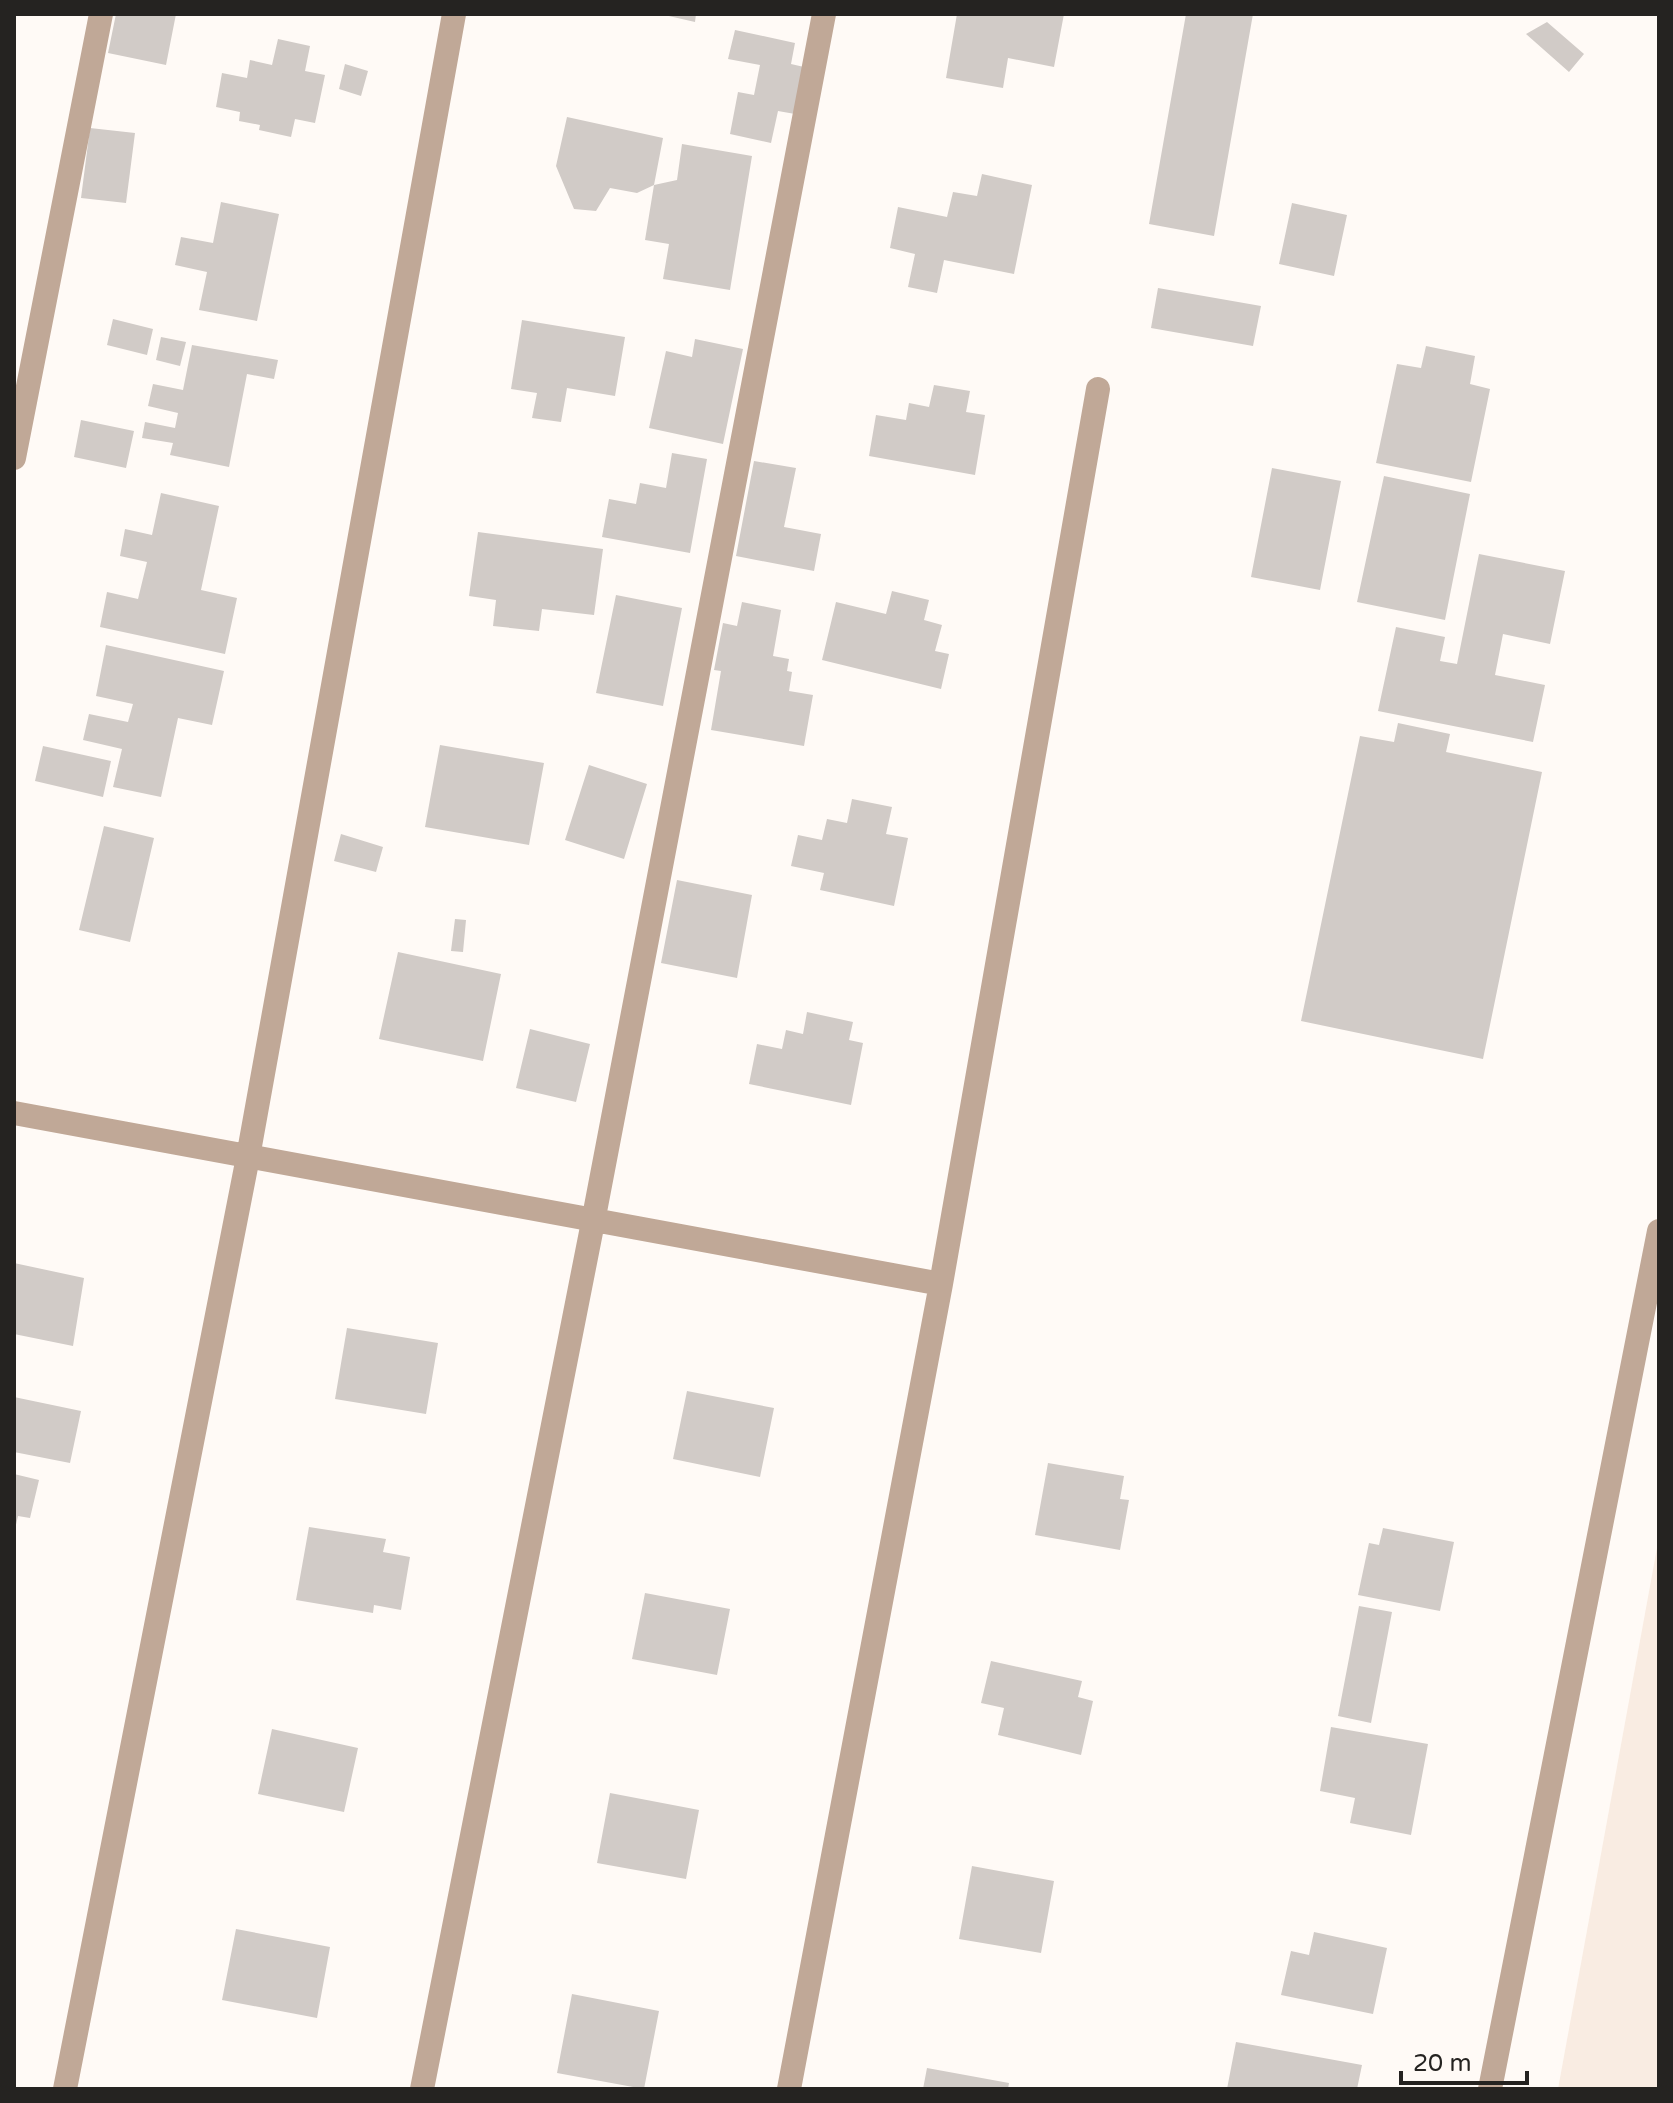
<svg xmlns="http://www.w3.org/2000/svg" width="1673" height="2103" viewBox="0 0 1673 2103" font-family="'Varela Round',sans-serif">
<style>
.built{fill:#f9ece2}
.building{fill:#d1cbc7}
.lines{fill:none;stroke-linecap:round;stroke-linejoin:round}
.street{stroke:#c0a897;stroke-width:24}
</style>
<rect width="100%" height="100%" fill="#fffaf6"/>
<path class="built" d="M1659 1537V2089H1558Z"/>
<path class="building" d="M116 14H176L166 65 108 53Z
M660 14H696L695 22Z
M957 14H1064L1054 67 1008 58 1003 88 946 78Z
M1186 14H1253L1214 236 1149 224Z
M1547 22 1584 54 1569 72 1526 34Z
M735 30 795 43 791 64 804 67 795 114 778 111 771 143 730 134 738 92 754 95 760 65 728 59Z
M278 39 310 46 305 71 325 75 315 123 295 119 291 137 259 130 260 125 239 121 240 112 216 107 222 73 247 78 250 60 272 65Z
M345 64 368 71 361 96 339 89Z
M567 117 663 138 654 185 637 193 610 188 596 211 574 209 556 166Z
M90 128 135 133 126 203 81 198Z
M682 144 752 156 730 290 663 279 669 244 645 240 654 185 677 180Z
M982 174 1032 185 1014 274 944 260 937 293 908 287 915 254 890 248 898 207 947 217 953 192 977 196Z
M221 202 279 214 257 321 199 310 207 272 175 265 181 237 213 243Z
M1292 203 1347 215 1334 276 1279 264Z
M1158 288 1261 306 1253 346 1151 328Z
M113 319 153 329 147 355 107 345Z
M522 320 625 337 615 396 567 388 561 422 532 418 537 393 511 389Z
M161 337 186 342 180 366 156 360Z
M695 339 743 349 723 444 649 428 666 351 692 357Z
M192 345 278 360 274 379 247 374 229 467 170 455 173 443 142 438 145 422 175 428 178 413 148 406 153 384 183 390Z
M1426 346 1475 356 1470 384 1490 389 1471 482 1376 463 1397 364 1421 368Z
M934 385 970 391 966 412 985 415 975 475 869 456 876 415 906 420 909 403 929 407Z
M81 420 134 431 126 468 74 457Z
M672 453 707 459 690 553 602 537 609 499 636 504 640 483 666 488Z
M754 461 796 468 784 527 821 534 814 571 736 556Z
M1272 468 1341 481 1320 590 1251 577Z
M1384 476 1470 494 1445 620 1357 602Z
M161 493 219 506 201 590 237 598 225 654 100 627 107 592 138 599 147 562 120 556 125 529 152 535Z
M478 532 603 549 594 615 542 609 539 631 493 626 496 600 469 596Z
M1479 554 1565 571 1550 644 1503 634 1495 675 1545 685 1533 742 1378 711 1396 627 1445 637 1440 661 1457 664Z
M892 591 929 600 924 620 942 625 935 651 949 654 941 689 822 660 836 602 886 614Z
M616 595 682 608 663 706 596 693Z
M742 602 781 610 773 656 789 659 787 671 792 672 789 691 813 695 804 746 711 730 721 671 714 670 723 623 737 626Z
M106 645 224 671 212 725 178 718 161 797 113 787 122 749 83 740 89 714 128 722 133 704 96 696Z
M1398 723 1450 734 1446 752 1542 772 1483 1059 1301 1021 1360 736 1394 742Z
M440 745 544 763 529 845 425 827Z
M43 746 111 761 103 797 35 781Z
M589 765 647 784 624 859 565 840Z
M852 799 892 807 886 834 908 838 894 906 820 890 824 873 791 866 798 835 822 840 827 819 847 823Z
M104 826 154 838 130 942 79 930Z
M341 834 383 847 376 872 334 861Z
M677 880 752 895 737 978 661 963Z
M455 919 466 920 463 952 451 951Z
M398 952 501 974 483 1061 379 1039Z
M807 1012 853 1022 849 1040 863 1043 851 1105 749 1084 757 1044 782 1049 786 1030 803 1034Z
M530 1029 590 1044 576 1102 516 1088Z
M14 1263 84 1278 73 1346 14 1334Z
M347 1328 438 1343 426 1414 335 1399Z
M687 1391 774 1408 760 1477 673 1459Z
M14 1397 81 1411 70 1463 14 1452Z
M1048 1463 1124 1476 1120 1499 1129 1500 1120 1550 1035 1535Z
M14 1474 39 1480 30 1518 18 1516 15 1529Z
M309 1527 386 1539 383 1552 410 1557 401 1610 374 1605 373 1613 296 1600Z
M1383 1528 1454 1542 1440 1611 1358 1595 1369 1543 1379 1545Z
M645 1593 730 1609 717 1675 632 1659Z
M1359 1606 1392 1612 1371 1723 1338 1716Z
M991 1661 1082 1681 1078 1697 1093 1701 1081 1755 998 1735 1004 1708 981 1703Z
M1331 1727 1428 1744 1411 1835 1350 1823 1355 1798 1320 1791Z
M272 1729 358 1748 344 1812 258 1794Z
M610 1793 699 1810 686 1879 597 1863Z
M972 1866 1054 1881 1041 1953 959 1939Z
M236 1929 330 1947 317 2018 222 2000Z
M1314 1932 1387 1948 1373 2014 1281 1995 1291 1951 1309 1955Z
M572 1994 659 2011 644 2089 557 2073Z
M1236 2042 1362 2065 1357 2089H1227Z
M927 2068 1009 2083 1008 2089H923Z"/>
<g class="lines">
<path class="street" d="M14 458 101 14
M14 1113 941 1284
M65 2089 248 1157 454 14
M422 2089 593 1222 824 14
M789 2089 941 1284 1098 389
M1490 2089 1659 1231"/>
</g>
<rect width="1673" height="2103" fill="none" stroke="#252321" stroke-width="32"/>
<path d="M1401 2071v12h126v-12" fill="none" stroke="#252321" stroke-width="4"/>
<text x="1413" y="2071" font-size="24" fill="#252321" stroke="#fffaf6" stroke-width="6" paint-order="stroke">20 m</text>
</svg>
